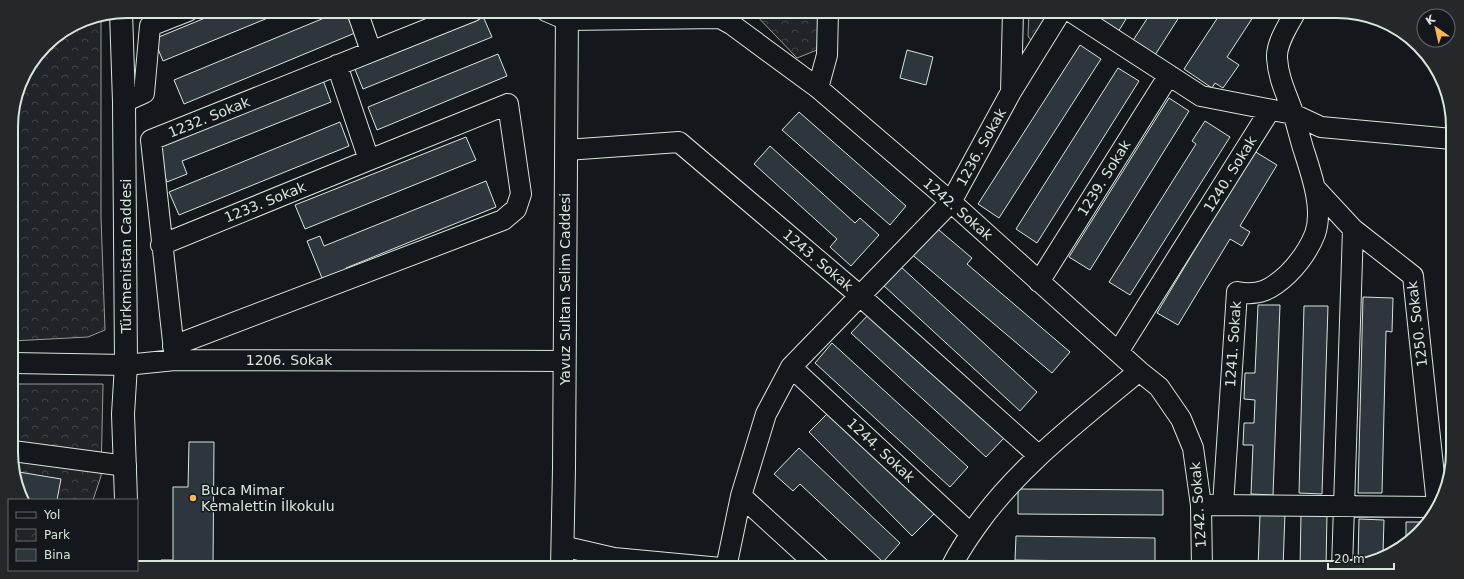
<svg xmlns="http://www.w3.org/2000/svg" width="1464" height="579" viewBox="0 0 1464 579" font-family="'DejaVu Sans',sans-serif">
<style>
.park{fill:url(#park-crowns);stroke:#939e99}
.building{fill:#2c363c;stroke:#d8e6dc}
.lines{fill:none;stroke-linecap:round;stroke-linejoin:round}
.minor-casing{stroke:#d8e6dc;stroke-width:22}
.secondary-casing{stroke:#d8e6dc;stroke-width:24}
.minor{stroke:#14181c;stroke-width:20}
.secondary{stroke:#14181c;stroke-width:22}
.poi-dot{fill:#ffb74d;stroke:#14181c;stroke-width:1.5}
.labels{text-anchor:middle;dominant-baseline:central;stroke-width:3;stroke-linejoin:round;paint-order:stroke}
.street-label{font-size:14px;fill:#d8e6dc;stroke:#14181c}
.poi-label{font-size:14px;fill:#d8e6dc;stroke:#14181c;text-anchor:start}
.rim{fill:none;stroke:#d8e6dc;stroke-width:2}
</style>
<defs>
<pattern id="park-crowns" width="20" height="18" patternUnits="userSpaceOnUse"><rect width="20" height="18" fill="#202428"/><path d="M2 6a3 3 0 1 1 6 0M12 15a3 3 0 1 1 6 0" fill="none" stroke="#404447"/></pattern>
</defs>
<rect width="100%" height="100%" fill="#14181c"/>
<path class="park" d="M752 11H819L817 50 797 58Z
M1029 11H1050L1032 42 1028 36Z
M101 16V217L105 330 88 337 12 341 11 119 23 75 50 40 83 20Z
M13 384H103L101 476 93 500H26L13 475Z"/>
<path class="building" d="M222 11H285L163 61 154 39Z
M341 11H345L355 33 184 104 174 80Z
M381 11H402L384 18Z
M868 11H917V14L868 13Z
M1100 11H1131L1118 32 1095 18Z
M1152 11H1183L1155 55 1132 42Z
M1222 11 1226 14 1228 11H1257L1227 57 1239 65 1223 88 1215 83 1212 88 1184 69Z
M482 14 492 37 363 89 354 67Z
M1080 45 1101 59 999 218 978 204Z
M907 50 933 57 926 85 900 78Z
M498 54 507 76 377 130 368 107Z
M1118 68 1139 81 1037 243 1016 229Z
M323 80 331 102 182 161 187 174 167 182 153 147Z
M1169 98 1189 111 1090 270 1069 257Z
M799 112 906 206 890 225 782 130Z
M1205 121 1230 137 1130 295 1109 282 1196 144 1192 141Z
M340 122 349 146 179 215 169 192Z
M466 137 476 160 305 229 295 205Z
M770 146 855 223 860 218 879 235 851 266 830 247 837 239 754 164Z
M1254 151 1277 165 1240 226 1250 232 1242 246 1230 239 1178 325 1157 313Z
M486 181 496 207 346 268 348 274 324 283 307 241 320 236 324 246Z
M933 225 972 258 967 264 1070 352 1052 373 909 252Z
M900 266 1037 392 1020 411 883 285Z
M1363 297 1393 298 1392 332 1386 331 1382 493H1358Z
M1258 305H1280L1273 495 1251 494 1253 445H1243L1244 423H1254L1255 400 1244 399 1245 373H1255Z
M1304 306H1328L1322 494 1299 493Z
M869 314 1004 438 986 457 851 333Z
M832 343 968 467 950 487 815 363Z
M832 409 935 513 912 536 809 432Z
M189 442H214L213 568H161V560H173V487H188Z
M799 448 900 543 883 562 800 484 793 491 774 474Z
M13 471 61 479 57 500H26L13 475Z
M1018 489 1163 490V515L1018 514Z
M1260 513H1285L1283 568H1258Z
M1301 513H1327L1326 568H1300Z
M1359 519 1384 520 1383 553 1358 563Z
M1406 522H1424L1406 545Z
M1016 536 1155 538V562L1015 560Z"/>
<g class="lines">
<defs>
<path id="minor" d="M357 11 371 51
M546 11 567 20 720 18 731 24 818 88 951 202 1139 371 1159 387 1181 419 1193 448 1201 505 1202 568
M1070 11 1201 96 1293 114 1321 127 1452 139
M818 88 827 55 828 11
M1011 92 1013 11
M124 102 144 93 150 26 188 11
M566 150 679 142 859 295 1039 456
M1315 188 1353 229 1413 276 1437 504
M161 245 369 160 337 65
M1039 282 1169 75
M173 346 503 220 516 209 521 194 508 104 369 160
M1118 352 1270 110
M175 360 151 140 473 11
M13 363 126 365 175 360 565 361
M791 367 971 534
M13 451 126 466
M741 496 820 568
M1210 505 1434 507
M1223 505 1237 292C1259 296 1271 290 1288 274 1299 263 1309 249 1315 234 1324 208 1311 173 1303 148 1299 135 1296 121 1291 107 1285 91 1278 76 1277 58 1276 43 1289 24 1296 11
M562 546 614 558 721 568
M726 568 741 496 766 414 791 367 951 202 1011 92 1061 11
M951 568C958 552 968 538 978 524 1021 464 1083 418 1139 371
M1342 568 1353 229"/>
<path id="secondary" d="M121 12 124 102 126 365 123 414 126 500
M562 568 564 468 567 11"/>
</defs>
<use href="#minor" class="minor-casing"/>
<use href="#secondary" class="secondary-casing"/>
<use href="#minor" class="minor"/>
<use href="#secondary" class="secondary"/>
</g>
<circle class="poi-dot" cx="193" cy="498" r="4"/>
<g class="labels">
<g class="street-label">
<text transform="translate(209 117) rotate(-22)">1232. Sokak</text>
<text transform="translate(981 147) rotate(-61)">1236. Sokak</text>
<text transform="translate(1230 174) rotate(-58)">1240. Sokak</text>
<text transform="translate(1104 178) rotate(-58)">1239. Sokak</text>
<text transform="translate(265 202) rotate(-22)">1233. Sokak</text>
<text transform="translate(958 209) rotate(41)">1242. Sokak</text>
<text transform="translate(126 256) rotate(-90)">Türkmenistan Caddesi</text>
<text transform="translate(818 260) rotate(40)">1243. Sokak</text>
<text transform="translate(565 289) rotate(-90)">Yavuz Sultan Selim Caddesi</text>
<text transform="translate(1417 324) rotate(-97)">1250. Sokak</text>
<text transform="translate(1233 344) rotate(-86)">1241. Sokak</text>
<text x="289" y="360">1206. Sokak</text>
<text transform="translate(881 450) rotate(43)">1244. Sokak</text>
<text transform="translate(1198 505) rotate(-94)">1242. Sokak</text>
</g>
<g class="poi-label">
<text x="201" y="490">Buca Mimar<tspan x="201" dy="16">Kemalettin İlkokulu</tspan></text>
</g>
</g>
<path d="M0 0H1464V579H0ZM127 18H1337A109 109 0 0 1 1446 127V452A109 109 0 0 1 1337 561H127A109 109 0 0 1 18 452V127A109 109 0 0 1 127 18Z" fill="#24282b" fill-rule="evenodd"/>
<path class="rim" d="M127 18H1337A109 109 0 0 1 1446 127V452A109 109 0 0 1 1337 561H127A109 109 0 0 1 18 452V127A109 109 0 0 1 127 18Z"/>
<rect x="8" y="499" width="130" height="72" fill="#14181c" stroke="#626a69"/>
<rect x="16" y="512" width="20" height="6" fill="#14181c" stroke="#626a69"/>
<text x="44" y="519" font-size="12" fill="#d8e6dc">Yol</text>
<rect x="16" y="529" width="20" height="12" fill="url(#park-crowns)" stroke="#626a69"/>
<text x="44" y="539" font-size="12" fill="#d8e6dc">Park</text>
<rect x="16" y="549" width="20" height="12" fill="#2c363c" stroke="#626a69"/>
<text x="44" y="559" font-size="12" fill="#d8e6dc">Bina</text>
<g transform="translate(1436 28) rotate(326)"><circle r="19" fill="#14181c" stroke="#626a69"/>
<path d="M0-3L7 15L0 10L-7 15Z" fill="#ffb74d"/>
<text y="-6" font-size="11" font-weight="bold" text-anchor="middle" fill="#d8e6dc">K</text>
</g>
<path d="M1328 563v6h66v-6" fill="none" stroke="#d8e6dc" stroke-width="2"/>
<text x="1334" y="563" font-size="12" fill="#d8e6dc" stroke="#14181c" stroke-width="3" paint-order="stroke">20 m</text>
</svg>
